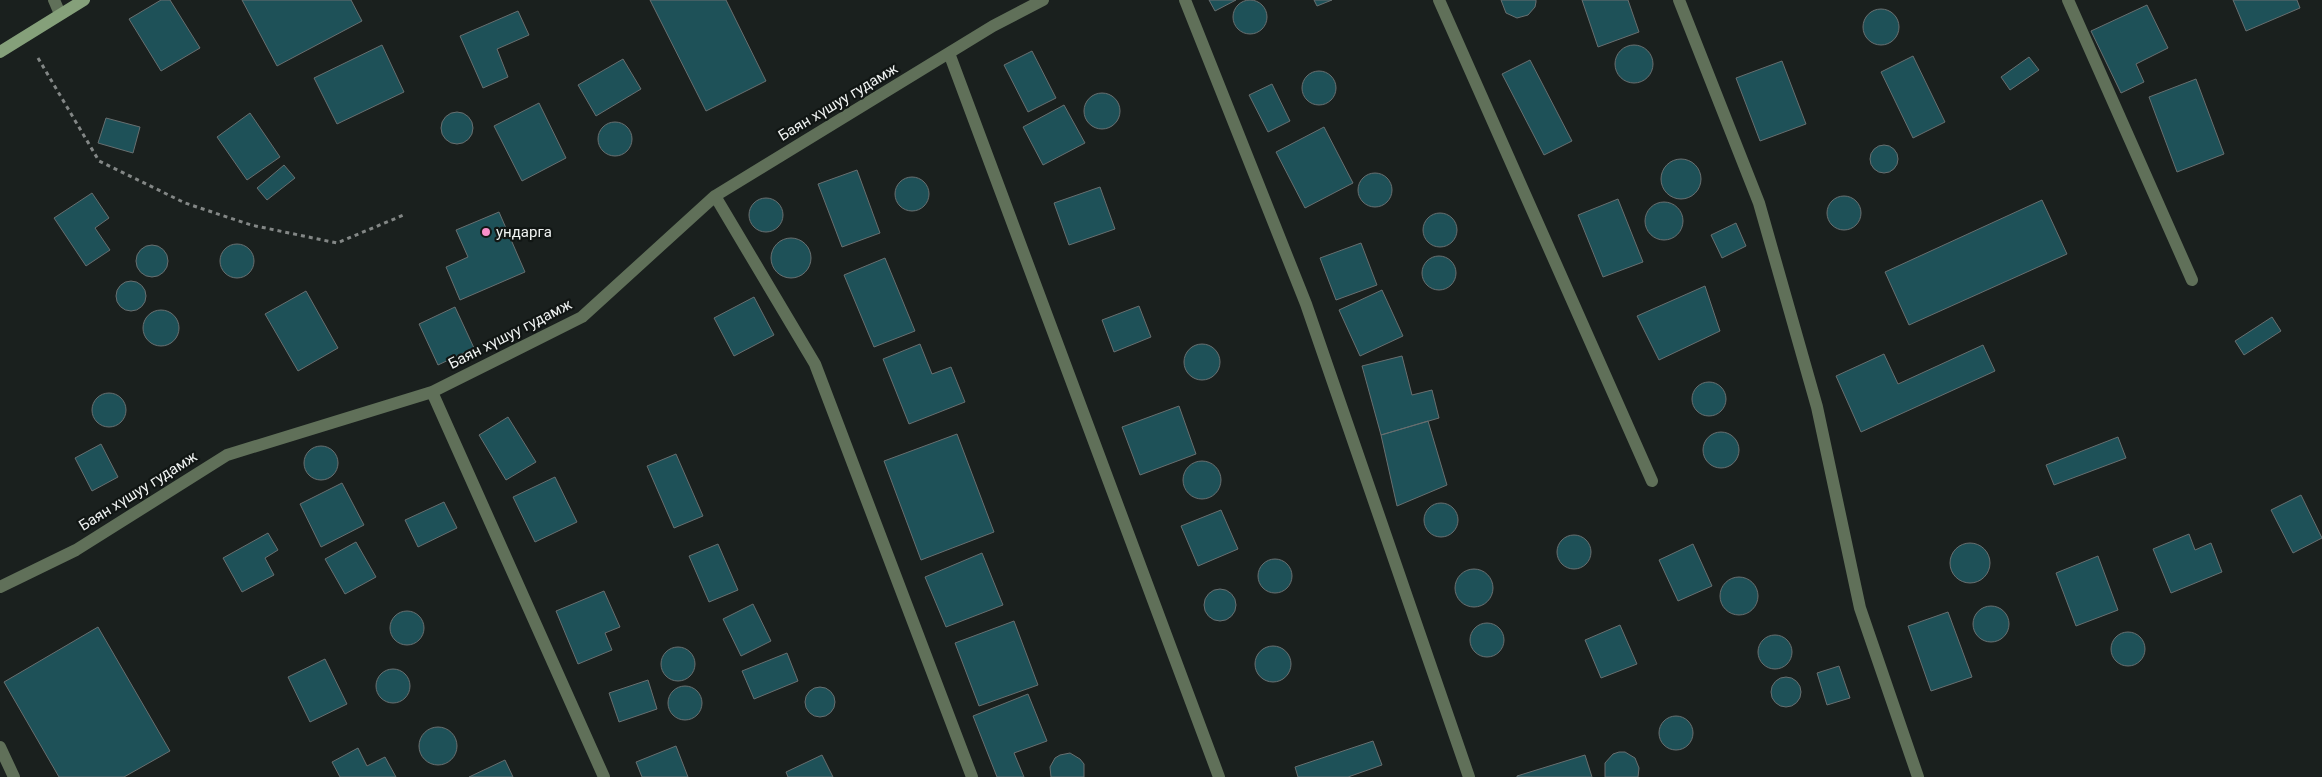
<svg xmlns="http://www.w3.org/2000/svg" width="2322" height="777" viewBox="0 0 2322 777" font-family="Roboto,sans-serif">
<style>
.building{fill:#1e5158;stroke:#686f70}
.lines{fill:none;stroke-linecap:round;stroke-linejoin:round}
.path{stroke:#838786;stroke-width:3;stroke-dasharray:4 4;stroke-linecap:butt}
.street{stroke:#607059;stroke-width:12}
.secondary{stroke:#85a07a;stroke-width:12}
.poi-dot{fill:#f98fca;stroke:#111614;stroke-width:2}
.labels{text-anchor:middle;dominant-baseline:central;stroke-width:4.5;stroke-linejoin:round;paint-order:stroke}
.street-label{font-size:15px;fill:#eff2f1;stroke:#111614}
.poi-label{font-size:15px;fill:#eff2f1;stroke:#111614;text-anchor:start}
</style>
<rect width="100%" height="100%" fill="#1a201e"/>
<path class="building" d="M1233 17a17 17 0 1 1 34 0a17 17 0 1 1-34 0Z
M161 0H170L200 48 161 71 129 19Z
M242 0H351L362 21 277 66Z
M650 0H726L766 81 706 111Z
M1209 0H1236L1215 11Z
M1314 0H1332L1317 6Z
M1501 0H1536V2L1535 7 1528 15 1517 18 1506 13Z
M1582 0H1628L1639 32 1598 47Z
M2233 0H2297L2300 8 2246 31Z
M2147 5 2168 48 2136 64 2144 82 2121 93 2091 31Z
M1863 27a18 18 0 1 1 36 0a18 18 0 1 1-36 0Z
M518 11 529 35 497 49 508 77 483 88 460 36Z
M382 45 404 92 337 124 314 78Z
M1615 64a19 19 0 1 1 38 0a19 19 0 1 1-38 0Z
M1032 51 1056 98 1028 112 1004 65Z
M1913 56 1945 122 1913 138 1881 72Z
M2029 57 2039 70 2010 90 2001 77Z
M623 59 641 89 596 116 578 85Z
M1530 60 1572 141 1544 155 1502 74Z
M1782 61 1806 124 1760 141 1736 78Z
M1302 88a17 17 0 1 1 34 0a17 17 0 1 1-34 0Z
M2196 79 2224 154 2177 172 2149 97Z
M1272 84 1290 121 1268 132 1249 95Z
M1084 111a18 18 0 1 1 36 0a18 18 0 1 1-36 0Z
M539 103 566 158 522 181 494 126Z
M1064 105 1085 143 1043 165 1023 127Z
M441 128a16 16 0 1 1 32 0a16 16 0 1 1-32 0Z
M250 113 280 157 247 180 217 137Z
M106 118 140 127 133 153 98 143Z
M598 139a17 17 0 1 1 34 0a17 17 0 1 1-34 0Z
M1324 127 1353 183 1305 208 1276 152Z
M1870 159a14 14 0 1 1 28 0a14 14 0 1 1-28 0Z
M1661 179a20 20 0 1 1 40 0a20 20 0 1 1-40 0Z
M284 165 295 178 267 200 257 188Z
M857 170 880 233 842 247 818 184Z
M1358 190a17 17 0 1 1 34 0a17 17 0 1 1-34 0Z
M895 194a17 17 0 1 1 34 0a17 17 0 1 1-34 0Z
M1100 187 1115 229 1069 245 1054 203Z
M92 193 109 218 95 228 110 250 86 266 54 218Z
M1827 213a17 17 0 1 1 34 0a17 17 0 1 1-34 0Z
M749 215a17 17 0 1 1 34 0a17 17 0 1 1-34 0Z
M1618 199 1643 262 1603 277 1578 215Z
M2042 200 2067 254 1909 325 1885 272Z
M1645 221a19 19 0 1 1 38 0a19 19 0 1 1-38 0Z
M499 212 525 272 460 300 446 267 468 257 456 230Z
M1423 230a17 17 0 1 1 34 0a17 17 0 1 1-34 0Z
M1736 223 1746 246 1722 258 1711 235Z
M771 258a20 20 0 1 1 40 0a20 20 0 1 1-40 0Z
M1361 243 1377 285 1336 300 1320 258Z
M220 261a17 17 0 1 1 34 0a17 17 0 1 1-34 0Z
M136 261a16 16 0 1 1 32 0a16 16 0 1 1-32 0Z
M1422 273a17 17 0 1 1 34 0a17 17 0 1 1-34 0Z
M885 258 915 331 874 347 844 275Z
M116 296a15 15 0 1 1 30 0a15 15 0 1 1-30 0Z
M1705 286 1720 331 1659 360 1637 316Z
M1382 290 1403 336 1360 356 1339 310Z
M306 291 338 348 298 371 265 314Z
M754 297 774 335 734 356 714 318Z
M1139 306 1151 337 1114 352 1102 320Z
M455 307 474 348 438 365 419 324Z
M143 328a18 18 0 1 1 36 0a18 18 0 1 1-36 0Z
M2272 317 2281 331 2244 355 2235 341Z
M1184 362a18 18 0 1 1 36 0a18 18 0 1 1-36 0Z
M920 344 932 374 951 367 965 402 909 424 883 359Z
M1983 345 1995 371 1861 432 1836 376 1884 354 1898 384Z
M1402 356 1412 395 1432 390 1439 418 1381 435 1362 366Z
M1692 399a17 17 0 1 1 34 0a17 17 0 1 1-34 0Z
M92 410a17 17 0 1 1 34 0a17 17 0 1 1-34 0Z
M1179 406 1196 454 1140 475 1122 427Z
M508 417 536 462 506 480 479 435Z
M1428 421 1447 485 1397 506 1381 435Z
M1703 450a18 18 0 1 1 36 0a18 18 0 1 1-36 0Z
M957 434 994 532 921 560 884 461Z
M2118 437 2126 458 2054 485 2046 465Z
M101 444 118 477 92 491 75 458Z
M304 463a17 17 0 1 1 34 0a17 17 0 1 1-34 0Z
M676 454 703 516 674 528 647 466Z
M1183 480a19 19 0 1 1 38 0a19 19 0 1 1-38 0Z
M555 477 577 522 535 542 513 497Z
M342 483 364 525 321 547 300 504Z
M2301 495 2322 538 2293 553 2271 510Z
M444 502 457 528 418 547 405 520Z
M1424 520a17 17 0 1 1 34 0a17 17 0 1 1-34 0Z
M1221 510 1238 549 1198 566 1181 526Z
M268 533 278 550 265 558 274 575 242 592 223 558Z
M2189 534 2195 550 2211 543 2222 572 2171 593 2153 549Z
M1557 552a17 17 0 1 1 34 0a17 17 0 1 1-34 0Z
M356 542 376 577 345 594 325 559Z
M1950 563a20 20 0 1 1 40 0a20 20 0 1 1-40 0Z
M718 544 738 590 709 602 689 556Z
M1693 544 1712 586 1678 601 1659 560Z
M982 553 1003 605 946 627 925 577Z
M2098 556 2118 610 2076 626 2056 573Z
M1258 576a17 17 0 1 1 34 0a17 17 0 1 1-34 0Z
M1455 588a19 19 0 1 1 38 0a19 19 0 1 1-38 0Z
M1720 596a19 19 0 1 1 38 0a19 19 0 1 1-38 0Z
M1204 605a16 16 0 1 1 32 0a16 16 0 1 1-32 0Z
M604 591 620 627 605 633 612 650 578 664 556 611Z
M753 604 771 641 741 656 723 619Z
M1973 624a18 18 0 1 1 36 0a18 18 0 1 1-36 0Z
M390 628a17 17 0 1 1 34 0a17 17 0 1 1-34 0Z
M1948 612 1972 677 1931 691 1908 626Z
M1014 621 1038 685 979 706 955 643Z
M1470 640a17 17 0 1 1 34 0a17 17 0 1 1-34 0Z
M1620 625 1637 664 1601 678 1585 640Z
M98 627 170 751 124 777H59L4 682Z
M2111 649a17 17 0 1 1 34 0a17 17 0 1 1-34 0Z
M1758 652a17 17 0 1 1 34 0a17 17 0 1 1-34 0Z
M1255 664a18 18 0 1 1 36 0a18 18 0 1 1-36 0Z
M661 664a17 17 0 1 1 34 0a17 17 0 1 1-34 0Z
M787 653 798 681 754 699 742 671Z
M325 659 347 704 310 722 288 677Z
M1839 666 1850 698 1827 705 1817 673Z
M376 686a17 17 0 1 1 34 0a17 17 0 1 1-34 0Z
M1771 692a15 15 0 1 1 30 0a15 15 0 1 1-30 0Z
M648 680 657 709 619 722 609 693Z
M668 703a17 17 0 1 1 34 0a17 17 0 1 1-34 0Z
M805 702a15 15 0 1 1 30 0a15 15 0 1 1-30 0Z
M1028 694 1047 741 1014 753 1024 777H997L973 716Z
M1659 733a17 17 0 1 1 34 0a17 17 0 1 1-34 0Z
M419 746a19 19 0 1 1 38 0a19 19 0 1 1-38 0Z
M1373 741 1382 765 1348 777H1298L1295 767Z
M676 746 688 777H642L636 762Z
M358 748 367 766 385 757 396 777H340L332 762Z
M1619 752H1625L1635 758 1639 768 1638 777H1605V763L1613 754Z
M1070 753 1080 759 1084 764V777H1051L1050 767 1055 758 1060 755Z
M822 755 833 777H788L786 772Z
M1585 755 1592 777H1517V776Z
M505 760 513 777H469Z"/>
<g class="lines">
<path class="path" d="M38 58 99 161 185 203 251 225 337 243 406 214"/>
<path class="street" d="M54 0 60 14
M1185 0 1306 304 1469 777
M1439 0 1652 481
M1679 0 1759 203 1817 407 1860 608 1918 777
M2068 0 2192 280
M949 53 1219 777
M715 196 815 364 972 777
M432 392 604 777
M0 587 76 550 227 455 432 392 582 317 715 196 993 26 1043 0
M0 747 14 777"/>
<path class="secondary" d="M0 52 84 0"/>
</g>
<circle class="poi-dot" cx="486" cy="232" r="5"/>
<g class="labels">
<g class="street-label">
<text transform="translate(838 102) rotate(-31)">Баян хүшуу гудамж</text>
<text transform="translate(510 334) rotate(-27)">Баян хүшуу гудамж</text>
<text transform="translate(138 491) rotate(-32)">Баян хүшуу гудамж</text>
</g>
<g class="poi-label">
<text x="496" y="232">ундарга</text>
</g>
</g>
</svg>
